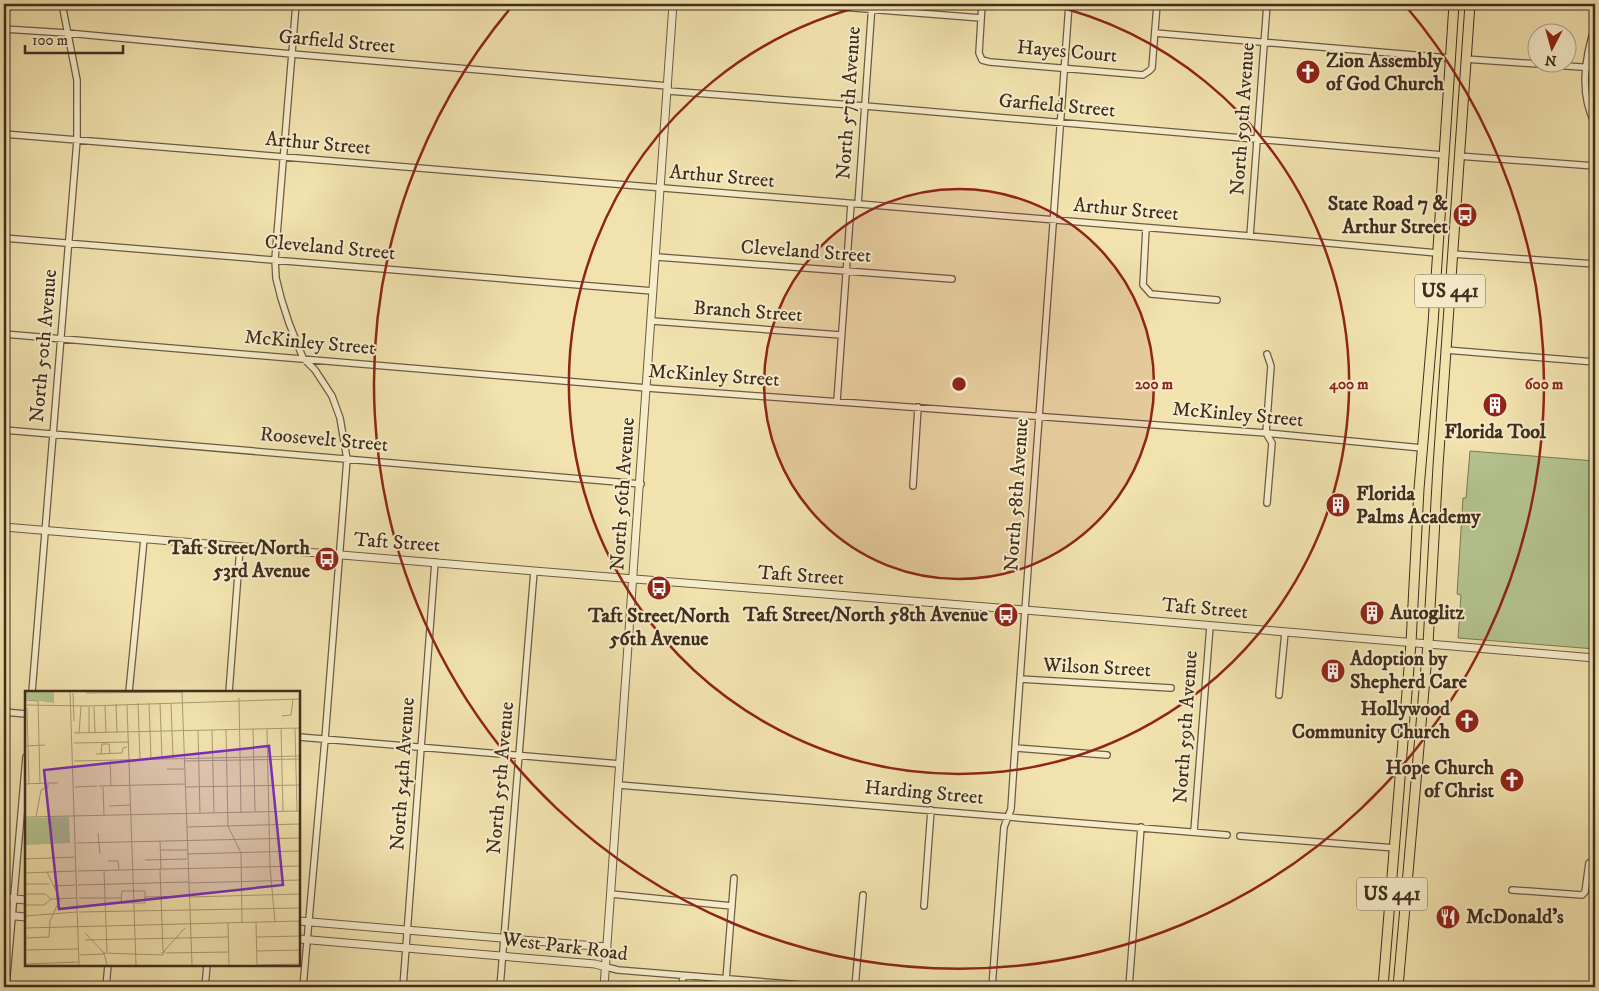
<svg xmlns="http://www.w3.org/2000/svg" width="1599" height="991" viewBox="0 0 1599 991" font-family="'IM FELL DW Pica',serif">
<style>
.green{fill:#b4c48f;stroke:#7a7957}
.lines{fill:none;stroke-linecap:round;stroke-linejoin:round}
.minor-casing{stroke:#6d5b43;stroke-width:8}
.tertiary-casing{stroke:#6d5b43;stroke-width:9}
.primary-casing{stroke:#412e1f;stroke-width:11}
.minor{stroke:#f6ecca;stroke-width:5.5}
.tertiary{stroke:#f6ecca;stroke-width:7}
.primary{stroke:#f1e2ae;stroke-width:9}
.ring{fill:none;stroke:#8f2418;stroke-width:2.5}
.labels{text-anchor:middle;dominant-baseline:central;stroke-width:4;stroke-linejoin:round;paint-order:stroke}
.shield{fill:#f6ecca;stroke:#776752;stroke-width:1}
.shield-label{font-size:19px;font-weight:bold;fill:#412e1f}
.street-label{font-size:20px;fill:#412e1f;stroke:#f6ecca}
.poi-label{font-size:20px;font-weight:bold;fill:#412e1f;stroke:#f6ecca;text-anchor:start}
.inset-road{fill:none;stroke:#ab9a75;stroke-width:1}
.view{fill:#7b2cbf;fill-opacity:0.15;stroke:#7b2cbf;stroke-width:2.5}
.inset-edge{fill:none;stroke:#412e1f;stroke-width:2.5}
.centre{fill:#8f2418;stroke:#f6ecca;stroke-width:2.5}
.ring-label{font-size:15px;text-anchor:middle;font-weight:bold;fill:#8f2418;stroke:#f6ecca;stroke-width:4;stroke-linejoin:round;paint-order:stroke}
</style>
<rect width="100%" height="100%" fill="#f1e2ae"/>
<filter id="stains"><feTurbulence type="fractalNoise" baseFrequency=".004" numOctaves="4"/><feColorMatrix values="0 0 0 0 .2 0 0 0 0 .09 0 0 0 0 .02 0 0 0 .5 -.17"/></filter>
<radialGradient id="worn" r=".72"><stop offset=".6" stop-color="#630" stop-opacity="0"/><stop offset="1" stop-color="#630" stop-opacity=".3"/></radialGradient>
<path class="green" d="M1470 451 1595 461V649L1458 638 1461 595 1457 594 1463 498H1466Z"/>
<g class="lines">
<defs>
<path id="minor" d="M296 4 275 259 276 278 281 298 289 323 303 358 315 370 332 396 340 418 347 459 325 739 303 987
M804 4 981 18
M982 4 979 53 982 60 990 62 1143 75 1149 71 1152 68 1157 4
M1595 26C1585 58 1579 93 1595 124
M4 29 67 33 292 54 668 86
M1155 33 1450 58
M1465 59 1595 68
M668 91 865 106 1443 155
M4 134 1250 236 1437 253
M1458 156 1595 166
M858 204 872 4
M1146 228 1143 285 1151 294 1217 300
M1250 236 1267 4
M4 238 653 291
M1453 254 1595 264
M657 257 952 279
M652 321 841 335
M4 334 647 388 1266 433 1422 448
M1446 350 1595 362
M837 401 851 204
M4 430 641 484
M913 486 918 407
M1267 503 1272 443 1266 433 1271 366 1267 354
M1020 679 1171 688
M32 692 77 140V80L62 4
M129 692 144 539
M229 692 240 548
M1279 695 1285 632
M4 712 26 714
M299 737 620 764
M1015 748 1107 755
M619 785 1227 835
M1194 831 1210 626
M1240 836 1395 848
M1512 890 1582 895 1585 892 1589 863 1595 859
M611 894 732 906
M924 906 931 810
M606 967 618 970 828 987
M726 980 734 878
M6 987 26 757
M106 987 108 965
M205 987 207 965
M403 987 435 562
M500 987 534 571
M682 987 683 976
M855 987 863 895
M992 987 1004 827 1011 809 1015 748 1069 4
M1129 987 1141 827"/>
<path id="tertiary" d="M4 527 534 571 1025 610 1595 658
M4 898 26 900
M4 915 26 917
M299 921 607 947
M299 939 595 964 606 967
M604 987 673 4"/>
<path id="primary" d="M1383 987 1411 643 1419 489 1433 324 1454 4
M1398 987 1428 644 1438 466 1470 4"/>
</defs>
<use href="#minor" class="minor-casing"/>
<use href="#tertiary" class="tertiary-casing"/>
<use href="#primary" class="primary-casing"/>
<use href="#minor" class="minor"/>
<use href="#tertiary" class="tertiary"/>
<use href="#primary" class="primary"/>
</g>
<circle cx="959" cy="384" r="195" fill="#8f2418" fill-opacity=".12"/>
<g class="ring">
<circle cx="959" cy="384" r="195"/>
<path d="M1047 4A390 390 0 1 1 871 4"/>
<path d="M1404 4A585 585 0 1 1 514 4"/>
</g>
<defs>
<symbol id="church-disc" viewBox="-11 -11 22 22"><circle r="9.5" fill="#8f2418" stroke="#f6ecca"/><path d="M-1.2-6h2.4v3.5h3.3v2.4h-3.3V6h-2.4V-.1h-3.3v-2.4h3.3Z" fill="#fff"/></symbol>
<symbol id="bus-disc" viewBox="-11 -11 22 22"><circle r="9.5" fill="#8f2418" stroke="#f6ecca"/><path d="M-5-6H5V4H4V6H2V4H-2V6H-4V4H-5ZM-3.5-4V0h7V-4ZM-3.5 1.2v1.5H-2V1.2ZM2 1.2v1.5H3.5V1.2Z" fill="#fff"/></symbol>
<symbol id="building-disc" viewBox="-11 -11 22 22"><circle r="9.5" fill="#8f2418" stroke="#f6ecca"/><path d="M-4-6H4V6H1V3H-1V6H-4ZM-2.5-4.3h1.7v1.8h-1.7ZM.8-4.3h1.7v1.8H.8ZM-2.5-1h1.7V.8h-1.7ZM.8-1h1.7V.8H.8Z" fill="#fff"/></symbol>
<symbol id="restaurant-disc" viewBox="-11 -11 22 22"><circle r="9.5" fill="#8f2418" stroke="#f6ecca"/><path d="M-5-6h1v4h1v-4h1v4h1v-4h1v5L-1.5 .5V6h-2V.5L-5-1ZM5-6V6H3V1.5H1.5Q1.5-4 5-6Z" fill="#fff"/></symbol>
</defs>
<g fill-rule="evenodd">
<use href="#church-disc" x="1294" y="58" width="28" height="28"/>
<use href="#bus-disc" x="1451" y="201" width="28" height="28"/>
<use href="#building-disc" x="1481" y="391" width="28" height="28"/>
<use href="#building-disc" x="1324" y="491" width="28" height="28"/>
<use href="#bus-disc" x="313" y="545" width="28" height="28"/>
<use href="#bus-disc" x="645" y="574" width="28" height="28"/>
<use href="#building-disc" x="1358" y="599" width="28" height="28"/>
<use href="#bus-disc" x="992" y="601" width="28" height="28"/>
<use href="#building-disc" x="1319" y="657" width="28" height="28"/>
<use href="#church-disc" x="1453" y="707" width="28" height="28"/>
<use href="#church-disc" x="1498" y="766" width="28" height="28"/>
<use href="#restaurant-disc" x="1434" y="903" width="28" height="28"/>
</g>
<g class="labels">
<g class="shield">
<rect x="1415" y="274.5" width="70" height="33" rx="4"/>
<rect x="1357" y="877.5" width="70" height="33" rx="4"/>
</g>
<g class="shield-label">
<text x="1450" y="291">US 441</text>
<text x="1392" y="894">US 441</text>
</g>
<g class="street-label">
<text transform="translate(337 42) rotate(5)">Garfield Street</text>
<text transform="translate(1067 52) rotate(5)">Hayes Court</text>
<text transform="translate(849 103) rotate(-86)">North 57th Avenue</text>
<text transform="translate(1057 106) rotate(5)">Garfield Street</text>
<text transform="translate(1243 119) rotate(-86)">North 59th Avenue</text>
<text transform="translate(318 144) rotate(5)">Arthur Street</text>
<text transform="translate(722 177) rotate(5)">Arthur Street</text>
<text transform="translate(1126 210) rotate(5)">Arthur Street</text>
<text transform="translate(330 248) rotate(5)">Cleveland Street</text>
<text transform="translate(806 252) rotate(4)">Cleveland Street</text>
<text transform="translate(748 312) rotate(4)">Branch Street</text>
<text transform="translate(310 343) rotate(5)">McKinley Street</text>
<text transform="translate(44 346) rotate(-85)">North 50th Avenue</text>
<text transform="translate(714 376) rotate(4)">McKinley Street</text>
<text transform="translate(1238 415) rotate(5)">McKinley Street</text>
<text transform="translate(324 440) rotate(5)">Roosevelt Street</text>
<text transform="translate(623 494) rotate(-86)">North 56th Avenue</text>
<text transform="translate(1017 495) rotate(-86)">North 58th Avenue</text>
<text transform="translate(397 543) rotate(4)">Taft Street</text>
<text transform="translate(801 576) rotate(4)">Taft Street</text>
<text transform="translate(1205 609) rotate(5)">Taft Street</text>
<text transform="translate(1097 668) rotate(3)">Wilson Street</text>
<text transform="translate(1186 727) rotate(-86)">North 59th Avenue</text>
<text transform="translate(403 774) rotate(-86)">North 54th Avenue</text>
<text transform="translate(501 778) rotate(-85)">North 55th Avenue</text>
<text transform="translate(924 793) rotate(5)">Harding Street</text>
<text transform="translate(565 947) rotate(7)">West Park Road</text>
</g>
<g class="poi-label">
<text x="1326" y="61">Zion Assembly<tspan x="1326" dy="23">of God Church</tspan></text>
<text x="1448" y="204" text-anchor="end">State Road 7 &amp;<tspan x="1448" dy="23">Arthur Street</tspan></text>
<text x="1495" y="432" text-anchor="middle">Florida Tool</text>
<text x="1356" y="494">Florida<tspan x="1356" dy="23">Palms Academy</tspan></text>
<text x="310" y="548" text-anchor="end">Taft Street/North<tspan x="310" dy="23">53rd Avenue</tspan></text>
<text x="1390" y="613">Autoglitz</text>
<text x="988" y="615" text-anchor="end">Taft Street/North 58th Avenue</text>
<text x="659" y="616" text-anchor="middle">Taft Street/North<tspan x="659" dy="23">56th Avenue</tspan></text>
<text x="1350" y="659">Adoption by<tspan x="1350" dy="23">Shepherd Care</tspan></text>
<text x="1450" y="709" text-anchor="end">Hollywood<tspan x="1450" dy="23">Community Church</tspan></text>
<text x="1494" y="768" text-anchor="end">Hope Church<tspan x="1494" dy="23">of Christ</tspan></text>
<text x="1466" y="917">McDonald's</text>
</g>
</g>
<g transform="translate(25 691)">
<rect width="275" height="275" fill="#f1e2ae"/>
<path d="M0 1H29V12L0 8ZM44 126 45 152 0 154V127Z" fill="#b4c48f"/>
<path class="inset-road" d="M45 1 54 274M157 1 167 274M48 2 49 30M61 2 157 1M214 7 216 121M0 9 13 10 15 93M113 12 115 68M124 12 126 68M135 12 137 67M91 13 92 41M146 13 148 67M0 14 64 15 275 8M102 14 111 274M80 15 81 41M64 16V42M69 16 70 42M2 17 4 93M257 25 266 24 268 8M256 37 258 120M270 37 272 120M228 38 230 121M242 38 245 176 250 231M173 39 175 122M187 39 189 122M201 39 203 135 216 162 217 231M49 42 275 37M54 42 56 15M49 52 104 51M0 55 20 54M71 63 97 62 98 57 102 56M76 63 77 53H84L85 63M85 69 86 95M49 70 275 65M159 70 275 68M142 78H159M0 93 21 92M74 95 160 93M50 96 72 95M78 96 79 124M160 96 275 94M84 115 105 114M0 126 275 120M11 126 16 99 23 96V92H33M162 136 275 133M73 142 75 163M135 150 136 178M52 152 275 147M136 159H162M162 163 275 160M0 168 50 166M120 169 162 168M83 170H93L94 179M135 179 138 260M53 180 275 175M79 180 82 261M0 182 51 180M163 192 275 189M0 193H25M53 194 163 191M28 195 51 194M120 200V212H96L97 200ZM0 203H20L26 208 52 207M120 206 164 205M164 206 275 203M54 207H96M0 214H19L26 208M54 221 275 217M0 225 52 221M274 230 275 258M231 231 232 274M203 232 204 274M0 237 275 230M60 242 79 262 82 274M232 246 275 245M0 247 24 246 25 230 35 208 22 181M60 249 203 246M0 259 53 258M139 260 160 237M232 260 275 259M79 262 138 264 140 260 136 262M141 262 204 261M55 264 79 263M0 273 54 271M232 274 275 273"/>
<path class="view" d="M244 55 258 194 34 218 19 79Z"/>
<rect width="275" height="275" class="inset-edge"/>
</g>
<circle cx="959" cy="384" r="8" class="centre"/>
<g class="ring-label">
<text x="1154" y="389">200 m</text>
<text x="1349" y="389">400 m</text>
<text x="1544" y="389">600 m</text>
</g>
<rect width="1599" height="991" fill="none" stroke="#f1e2ae" stroke-width="20"/>
<rect x="5" y="5" width="1589" height="981" fill="none" stroke="#412e1f" stroke-width="2.5"/>
<rect x="10" y="10" width="1579" height="971" fill="none" stroke="#412e1f"/>
<g transform="translate(1552 48) rotate(186)"><circle r="24" fill="#f6ecca" stroke="#aea086"/>
<path d="M0-4L9 19L0 12L-9 19Z" fill="#8f2418"/>
<text y="-8" font-size="14" font-weight="bold" text-anchor="middle" fill="#412e1f">N</text>
</g>
<path d="M25 45v8h98v-8" fill="none" stroke="#412e1f" stroke-width="2.5"/>
<text x="32" y="45" font-size="15" fill="#412e1f" stroke="#f6ecca" stroke-width="4" paint-order="stroke">100 m</text>
<rect width="100%" height="100%" filter="url(#stains)"/>
<rect width="100%" height="100%" fill="url(#worn)"/>
</svg>
